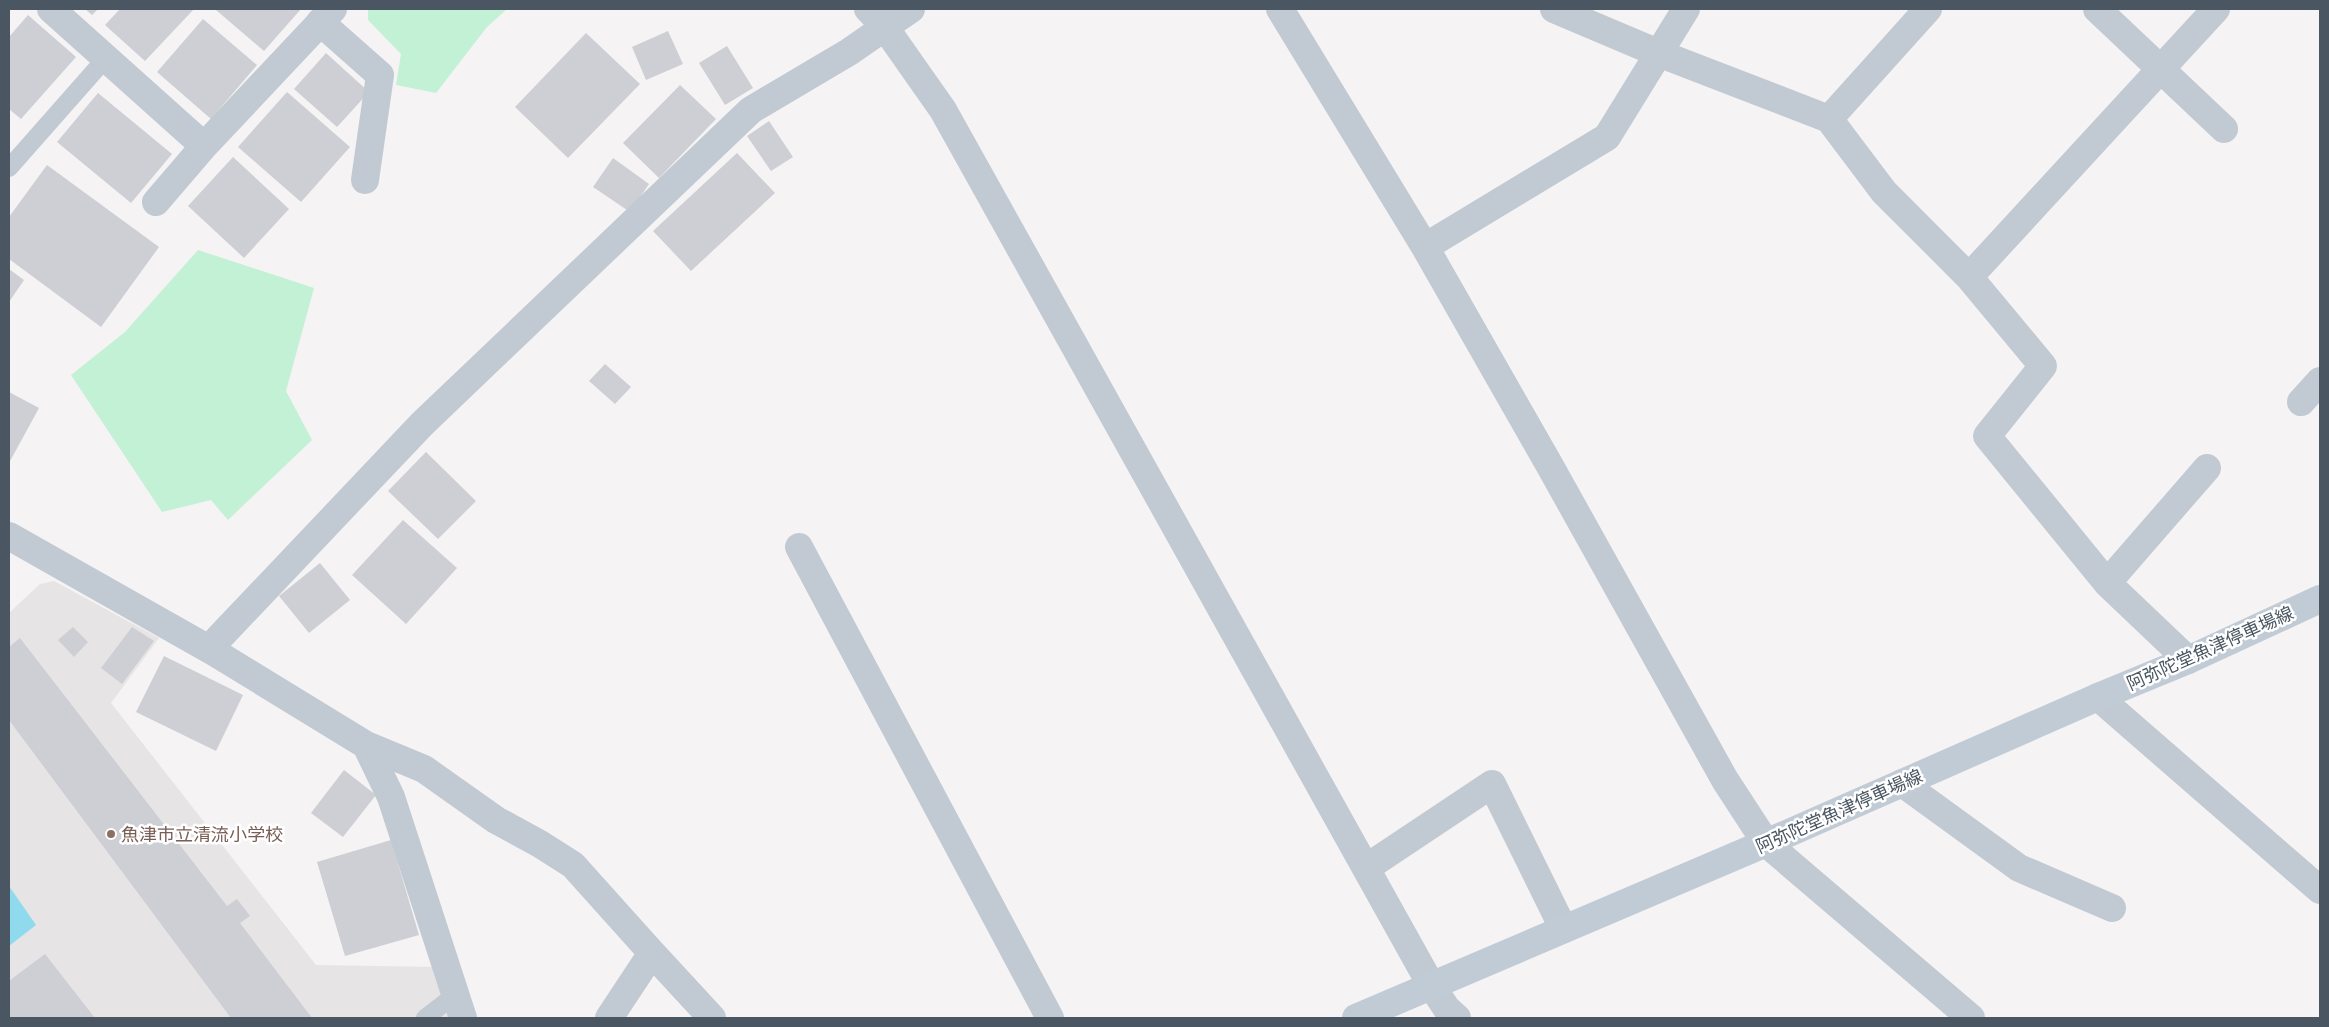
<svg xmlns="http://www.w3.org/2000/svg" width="2329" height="1027" viewBox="0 0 2329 1027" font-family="'Roboto Condensed','Noto Sans JP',sans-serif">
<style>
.education{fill:#e6e4e5}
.green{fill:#c3f1d5}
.water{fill:#90daee}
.building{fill:#cdcfd5}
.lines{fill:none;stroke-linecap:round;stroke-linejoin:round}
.lane{stroke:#c1cad2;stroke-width:18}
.street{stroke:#c1cad2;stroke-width:28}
.secondary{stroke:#c1cbd6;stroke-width:28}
.education-dot{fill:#8d6e63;stroke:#fff;stroke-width:2}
.labels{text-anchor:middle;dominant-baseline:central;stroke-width:5;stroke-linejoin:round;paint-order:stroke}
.street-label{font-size:18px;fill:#4a5661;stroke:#fff}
.education-label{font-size:18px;fill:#785e54;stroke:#fff;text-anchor:start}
</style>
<rect width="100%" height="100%" fill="#f5f3f3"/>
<path class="education" d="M54 581 159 638 111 703 316 965 438 967 463 1018H9V613L40 584Z"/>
<path class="green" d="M368 9H507L487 27 436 93 396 85 401 54 368 20Z
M198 250 314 288 286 391 312 440 228 520 211 500 162 512 71 375 125 332Z"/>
<path class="water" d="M9 886 36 925 9 946Z"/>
<path class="building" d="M85 9H98L92 15Z
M120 9H194L145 61 105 25Z
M218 9H301L264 51 216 10Z
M28 15 76 57 21 119 9 109V37Z
M203 19 257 65 211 119 157 72Z
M668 31 683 64 646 80 632 47Z
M586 33 640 84 568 158 515 107Z
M727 46 753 88 725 105 699 63Z
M326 53 369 92 337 127 294 89Z
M680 85 716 119 659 178 623 143Z
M287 92 350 147 301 202 238 147Z
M98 93 172 154 131 203 57 142Z
M769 121 793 157 771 171 747 136Z
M737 153 775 193 691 271 653 231Z
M233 157 289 209 244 258 188 206Z
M613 158 649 184 630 212 593 187Z
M47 165 159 247 101 327 9 259V217Z
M9 269 24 280 9 302Z
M605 364 631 387 615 404 589 381Z
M9 392 39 408 9 463Z
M426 452 476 501 438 539 388 491Z
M403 520 457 568 406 624 352 575Z
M320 563 350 600 309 633 279 596Z
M73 627 88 642 74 657 58 640Z
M132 627 154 641 122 684 101 668Z
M20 638 227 906 237 899 250 916 240 923 312 1018H231L9 720V647Z
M164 656 243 695 216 751 136 712Z
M344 770 376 795 343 837 311 813Z
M391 840 419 935 345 956 317 862Z
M45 954 95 1018H9V981Z"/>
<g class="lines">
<path class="lane" d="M9 168 106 58
M425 1018 456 994"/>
<path class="street" d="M51 9 204 146
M868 9 884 26 943 110 1431 985 1447 1009 1457 1018
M1280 9 1425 247 1550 466 1725 780 1766 843 1971 1018
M1554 9 1658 53 1829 119 1884 192 1969 277
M2097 9 2224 129
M320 22 380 75 365 180
M1829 119 1928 9
M156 202 204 146 333 9
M1425 247 1607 137 1686 9
M2301 402 2320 381
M9 536 214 652 366 745 391 797 463 1018
M799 547 1050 1018
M2107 583 2207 468
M214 652 218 639 422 424 751 110 849 52 911 9
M2188 660 2107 583 1987 436 2043 366 1969 277 2216 9
M2098 697 2320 890
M366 745 424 769 496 820 540 844 573 865 652 953
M1902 783 2019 868 2112 908
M1366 868 1492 784 1563 928
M609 1018 652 953 712 1018"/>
<path class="secondary" d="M1356 1018 1766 843 2098 697 2188 660 2320 599"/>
</g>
<circle class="education-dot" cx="111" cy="834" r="5"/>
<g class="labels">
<g class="street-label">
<text transform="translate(2210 648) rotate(-24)">阿弥陀堂魚津停車場線</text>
<text transform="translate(1839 811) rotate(-24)">阿弥陀堂魚津停車場線</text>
</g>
<g class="education-label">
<text x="121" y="834">魚津市立清流小学校</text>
</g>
</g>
<rect width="2329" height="1027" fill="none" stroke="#4a5661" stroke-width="20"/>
</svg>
